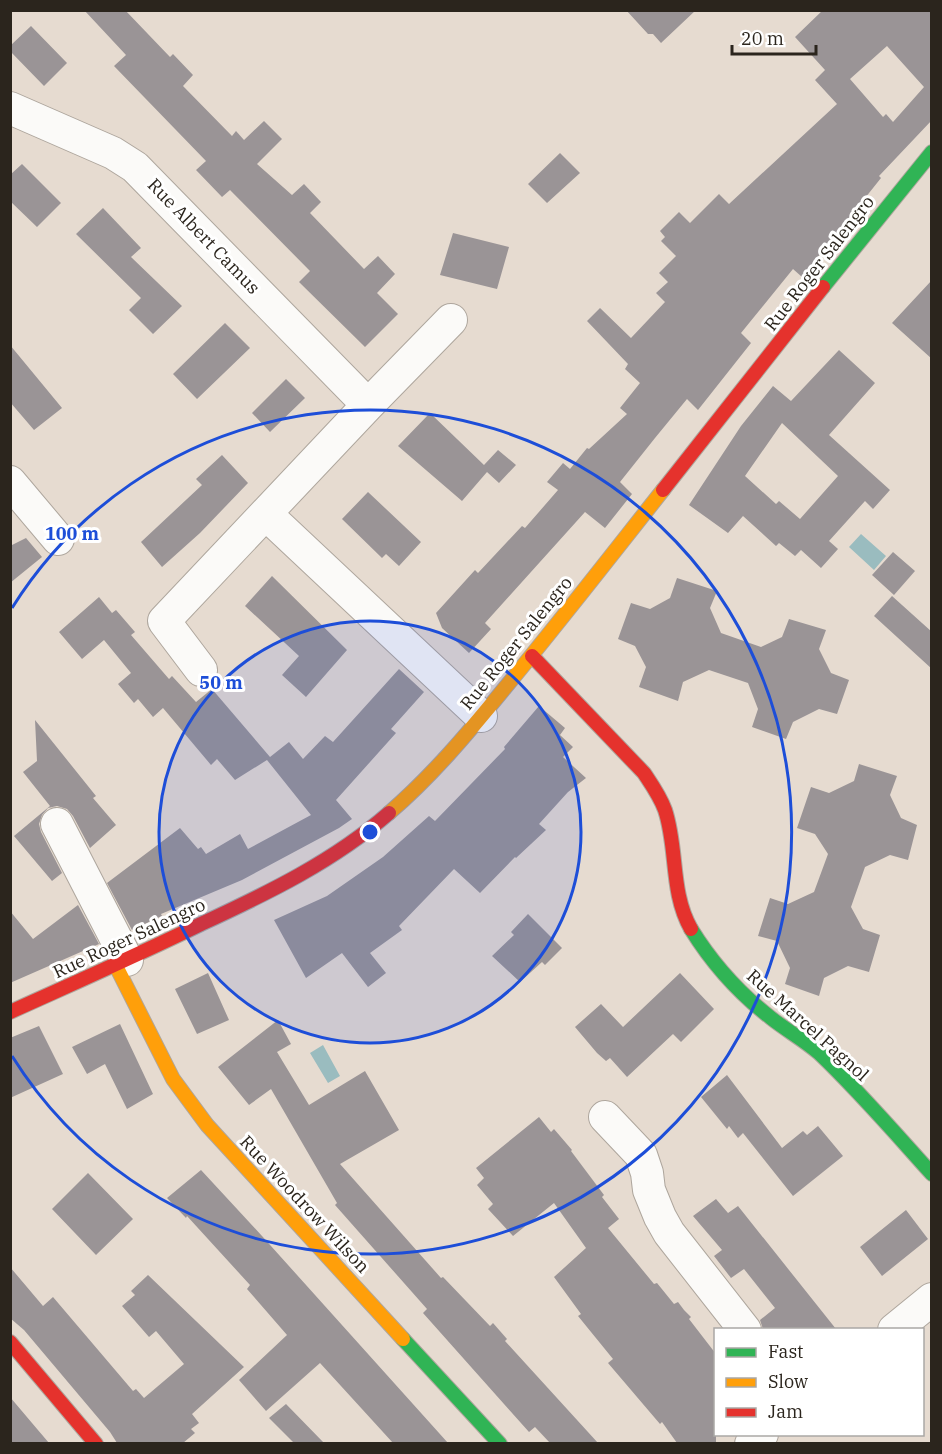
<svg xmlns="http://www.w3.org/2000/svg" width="942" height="1454" viewBox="0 0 942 1454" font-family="'IBM Plex Serif',serif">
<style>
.water{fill:#9abcbf}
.building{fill:#9a9496;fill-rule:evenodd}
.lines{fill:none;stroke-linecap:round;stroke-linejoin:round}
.street-casing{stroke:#aea69d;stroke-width:34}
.fast-casing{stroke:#aea69d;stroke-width:16}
.slow-casing{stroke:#aea69d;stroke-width:16}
.jam-casing{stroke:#aea69d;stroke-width:16}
.street{stroke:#fbfaf8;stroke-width:32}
.fast{stroke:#30b455;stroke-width:14}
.slow{stroke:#ff9f0a;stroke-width:14}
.jam{stroke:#e5322d;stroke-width:14}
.ring{fill:none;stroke:#1d4ed8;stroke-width:3}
.labels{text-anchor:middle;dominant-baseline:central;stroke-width:6;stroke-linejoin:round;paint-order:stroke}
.street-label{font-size:18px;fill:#2b251d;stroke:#fff}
.centre{fill:#1d4ed8;stroke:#fff;stroke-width:3}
.ring-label{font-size:18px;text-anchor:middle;font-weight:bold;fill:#1d4ed8;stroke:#fff;stroke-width:6;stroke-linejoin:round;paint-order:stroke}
</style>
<rect width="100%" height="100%" fill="#e6dbd0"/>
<path class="water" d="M861 534 886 556 874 570 849 547Z
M323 1045 340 1076 328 1083 310 1053Z"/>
<path class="building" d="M84 10H125L170 57 173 54 193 75 183 86 232 136 236 131 244 140 264 121 282 139 257 164 292 195 304 184 321 202 310 213 364 269 378 256 395 274 377 293 398 314 365 347 299 282 310 271 230 190 222 197 196 170 206 161 114 66 126 55Z
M626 10H696L661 43 653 34H648Z
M823 10H932V120L879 176 881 178 802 277 793 269 741 333 751 343 698 410 687 399 655 438 620 482 632 494 605 528 585 512 485 623 491 629 469 653 442 628 436 613 475 570 478 573 522 526 525 528 558 490 547 482 563 463 570 469 587 448 589 449 627 414 620 408 640 383 625 369 628 364 587 321 600 308 631 338 665 302 656 293 668 282 659 273 676 256 661 241 665 237 660 231 679 212 690 223 719 194 729 204 837 104 815 80 825 70 795 37ZM887 46 924 87 893 122 886 114 883 117 850 79Z
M31 26 67 63 44 86 10 51V46Z
M560 153 580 173 547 203 528 184Z
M22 164 61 203 37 227 10 201V175Z
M103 208 141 248 131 257 182 306 153 334 129 310 141 298 76 234Z
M453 233 509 247 497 289 440 275Z
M932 280V359L892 323Z
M225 323 250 348 197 399 173 374Z
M10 345 62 408 34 430 10 402Z
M839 350 875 383 829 435 890 490 873 509 865 501 829 541 838 549 821 568 801 550 795 556 779 543 776 546 743 516 728 533 689 505 741 426 773 386 791 401ZM782 423 838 476 800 519 779 501 776 504 745 476Z
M286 379 305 398 270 432 252 413Z
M430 413 484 465 498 450 516 465 499 483 487 472 462 501 398 446Z
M222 455 248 483 200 533 162 567 141 542 202 485 196 479Z
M368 492 421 542 399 566 386 554 382 558 342 519Z
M26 538 42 557 10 583V546Z
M893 552 915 571 894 595 872 575Z
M272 576 347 650 306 697 282 675 299 656 245 606Z
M677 578 717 591 710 608 721 633 761 647 782 637 789 619 826 630 819 649 831 673 849 680 837 714 819 709 793 722 786 739 752 727 758 709 748 683 709 670 683 682 678 701 639 687 646 667 635 646 618 639 631 603 650 609 670 598Z
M892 596 932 632V669L874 616Z
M99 597 112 613 116 610 135 632 131 635 169 679 172 676 196 702 212 689 270 757 289 742 303 759 325 736 333 742 399 669 424 692 391 729 396 733 336 800 352 819 339 828 242 880 161 914 162 916 132 930 107 883 180 828 198 849 201 847 206 854 240 834 248 849 311 815 267 760 235 780 217 759 211 765 163 708 153 717 138 699 134 703 118 684 131 673 104 640 82 659 59 632Z
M539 706 565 728 560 735 573 747 563 757 586 778 568 792 539 824 546 830 516 858 515 857 480 893 454 869 399 926 402 930 370 953 386 973 368 987 342 953 306 978 274 920 327 896 383 857 429 816 435 821 505 749 504 747Z
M35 720 96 796 93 798 116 825 90 848 73 816 67 809 57 806 48 808 42 815 39 824 41 832 62 873 52 881 14 836 50 806 23 772 37 761Z
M859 764 897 776 890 795 901 818 917 825 908 860 890 855 865 867 851 907 863 929 880 935 869 972 848 966 824 978 819 996 785 984 790 968 777 941 758 936 770 898 788 904 814 892 828 854 815 834 797 828 811 787 829 793 854 781Z
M78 905 99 944 10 983V911L33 939Z
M528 914 562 948 545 965 542 962 520 982 492 956 514 935 511 932Z
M208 973 229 1020 197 1034 175 989Z
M680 973 714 1009 681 1042 673 1034 627 1077 610 1058 606 1061 597 1053 575 1027 601 1004 623 1027Z
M278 1020 291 1044 277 1052 309 1105 365 1071 399 1130 340 1164 441 1278 443 1277 490 1326 493 1323 507 1339 505 1341 598 1443H550L535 1427 529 1432 423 1313 427 1309 335 1205 337 1203 271 1089 249 1105 218 1067Z
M120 1024 153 1094 127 1109 105 1064 87 1074 72 1047Z
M39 1026 63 1074 10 1098V1038Z
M727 1075 782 1148 803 1131 807 1135 818 1126 843 1156 793 1196 743 1133 738 1138 729 1126 727 1129 701 1097Z
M539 1117 551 1132 554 1129 572 1150 571 1151 604 1195 602 1197 619 1219 608 1228 654 1284 657 1283 674 1304 678 1302 684 1310 691 1317 689 1319 716 1354V1443H677L662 1422 660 1424 608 1363 613 1359 578 1316 581 1314 554 1277 586 1248 554 1203 513 1236 488 1209 493 1204 477 1185 484 1178 476 1168Z
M201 1170 262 1236 448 1443H393L320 1363 266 1411 239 1380 287 1335 247 1289 250 1285 187 1216 186 1218 167 1198Z
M88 1173 133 1219 96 1255 52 1209Z
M716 1199 728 1213 738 1206 836 1329H763L760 1320 775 1308 744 1269 731 1278 714 1256 722 1250 693 1216Z
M906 1210 928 1239 882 1276 860 1247Z
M10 1267 43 1306 53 1297 133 1391 136 1389 144 1398 184 1364 156 1331 149 1337 122 1306 135 1295 131 1291 148 1275 244 1367 192 1414 199 1423 191 1429 195 1433 183 1443H117L110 1432 24 1330 10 1318Z
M10 1397 32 1423 49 1443H10Z
M286 1404 324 1443H294L269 1418Z"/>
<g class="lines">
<defs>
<path id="street" d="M10 108 113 153 135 167 368 405
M10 482 58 539
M266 514 481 716
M201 670 164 621 368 405 451 320
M57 824 127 960
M605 1117 641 1155 647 1173 649 1190 660 1217 669 1233 745 1330
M894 1330 932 1299
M751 1444 762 1434"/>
<path id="fast" d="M823 287 932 152
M691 929C712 963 740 994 771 1018 786 1030 804 1040 819 1053 859 1091 895 1133 932 1174
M403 1339 500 1444"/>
<path id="slow" d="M389 813C432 776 468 733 504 689 558 624 610 557 663 490
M116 966 173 1079 207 1125 403 1339"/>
<path id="jam" d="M663 490 823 287
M532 656 644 773C652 785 660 796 665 810 678 849 670 892 691 929
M10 1012C74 983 138 955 201 924 268 893 334 861 389 813
M10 1342 96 1444"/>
</defs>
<use href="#street" class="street-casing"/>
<use href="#fast" class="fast-casing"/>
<use href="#slow" class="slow-casing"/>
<use href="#jam" class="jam-casing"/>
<use href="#street" class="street"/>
<use href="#fast" class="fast"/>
<use href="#slow" class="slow"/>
<use href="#jam" class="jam"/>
</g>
<circle cx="370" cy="832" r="211" fill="#1d4ed8" fill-opacity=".12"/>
<g class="ring">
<circle cx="370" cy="832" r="211"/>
<path d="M12 608A422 422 0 1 1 12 1056"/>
</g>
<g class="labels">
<g class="street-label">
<text transform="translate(204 236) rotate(46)">Rue Albert Camus</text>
<text transform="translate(819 263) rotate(-52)">Rue Roger Salengro</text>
<text transform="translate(516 643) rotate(-51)">Rue Roger Salengro</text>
<text transform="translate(129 938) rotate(-25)">Rue Roger Salengro</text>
<text transform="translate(808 1025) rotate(42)">Rue Marcel Pagnol</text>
<text transform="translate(305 1204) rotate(47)">Rue Woodrow Wilson</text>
</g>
</g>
<circle cx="370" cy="832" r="9" class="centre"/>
<g class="ring-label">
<text x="72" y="540">100 m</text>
<text x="221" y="689">50 m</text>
</g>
<rect width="942" height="1454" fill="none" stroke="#2b251d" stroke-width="24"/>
<rect x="714" y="1328" width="210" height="108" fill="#ffffff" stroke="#aaa8a5" stroke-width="1.5"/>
<rect x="726" y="1348" width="30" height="9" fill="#30b455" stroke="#aaa8a5" stroke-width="1.5"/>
<text x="768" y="1358" font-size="18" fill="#2b251d">Fast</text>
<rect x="726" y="1378" width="30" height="9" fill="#ff9f0a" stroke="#aaa8a5" stroke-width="1.5"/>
<text x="768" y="1388" font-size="18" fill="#2b251d">Slow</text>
<rect x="726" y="1408" width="30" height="9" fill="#e5322d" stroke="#aaa8a5" stroke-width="1.5"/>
<text x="768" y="1418" font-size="18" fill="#2b251d">Jam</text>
<path d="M732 45v9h84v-9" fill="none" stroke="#2b251d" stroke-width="3"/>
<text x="741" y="45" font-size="18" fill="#2b251d" stroke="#ffffff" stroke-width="4.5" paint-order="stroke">20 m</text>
</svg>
